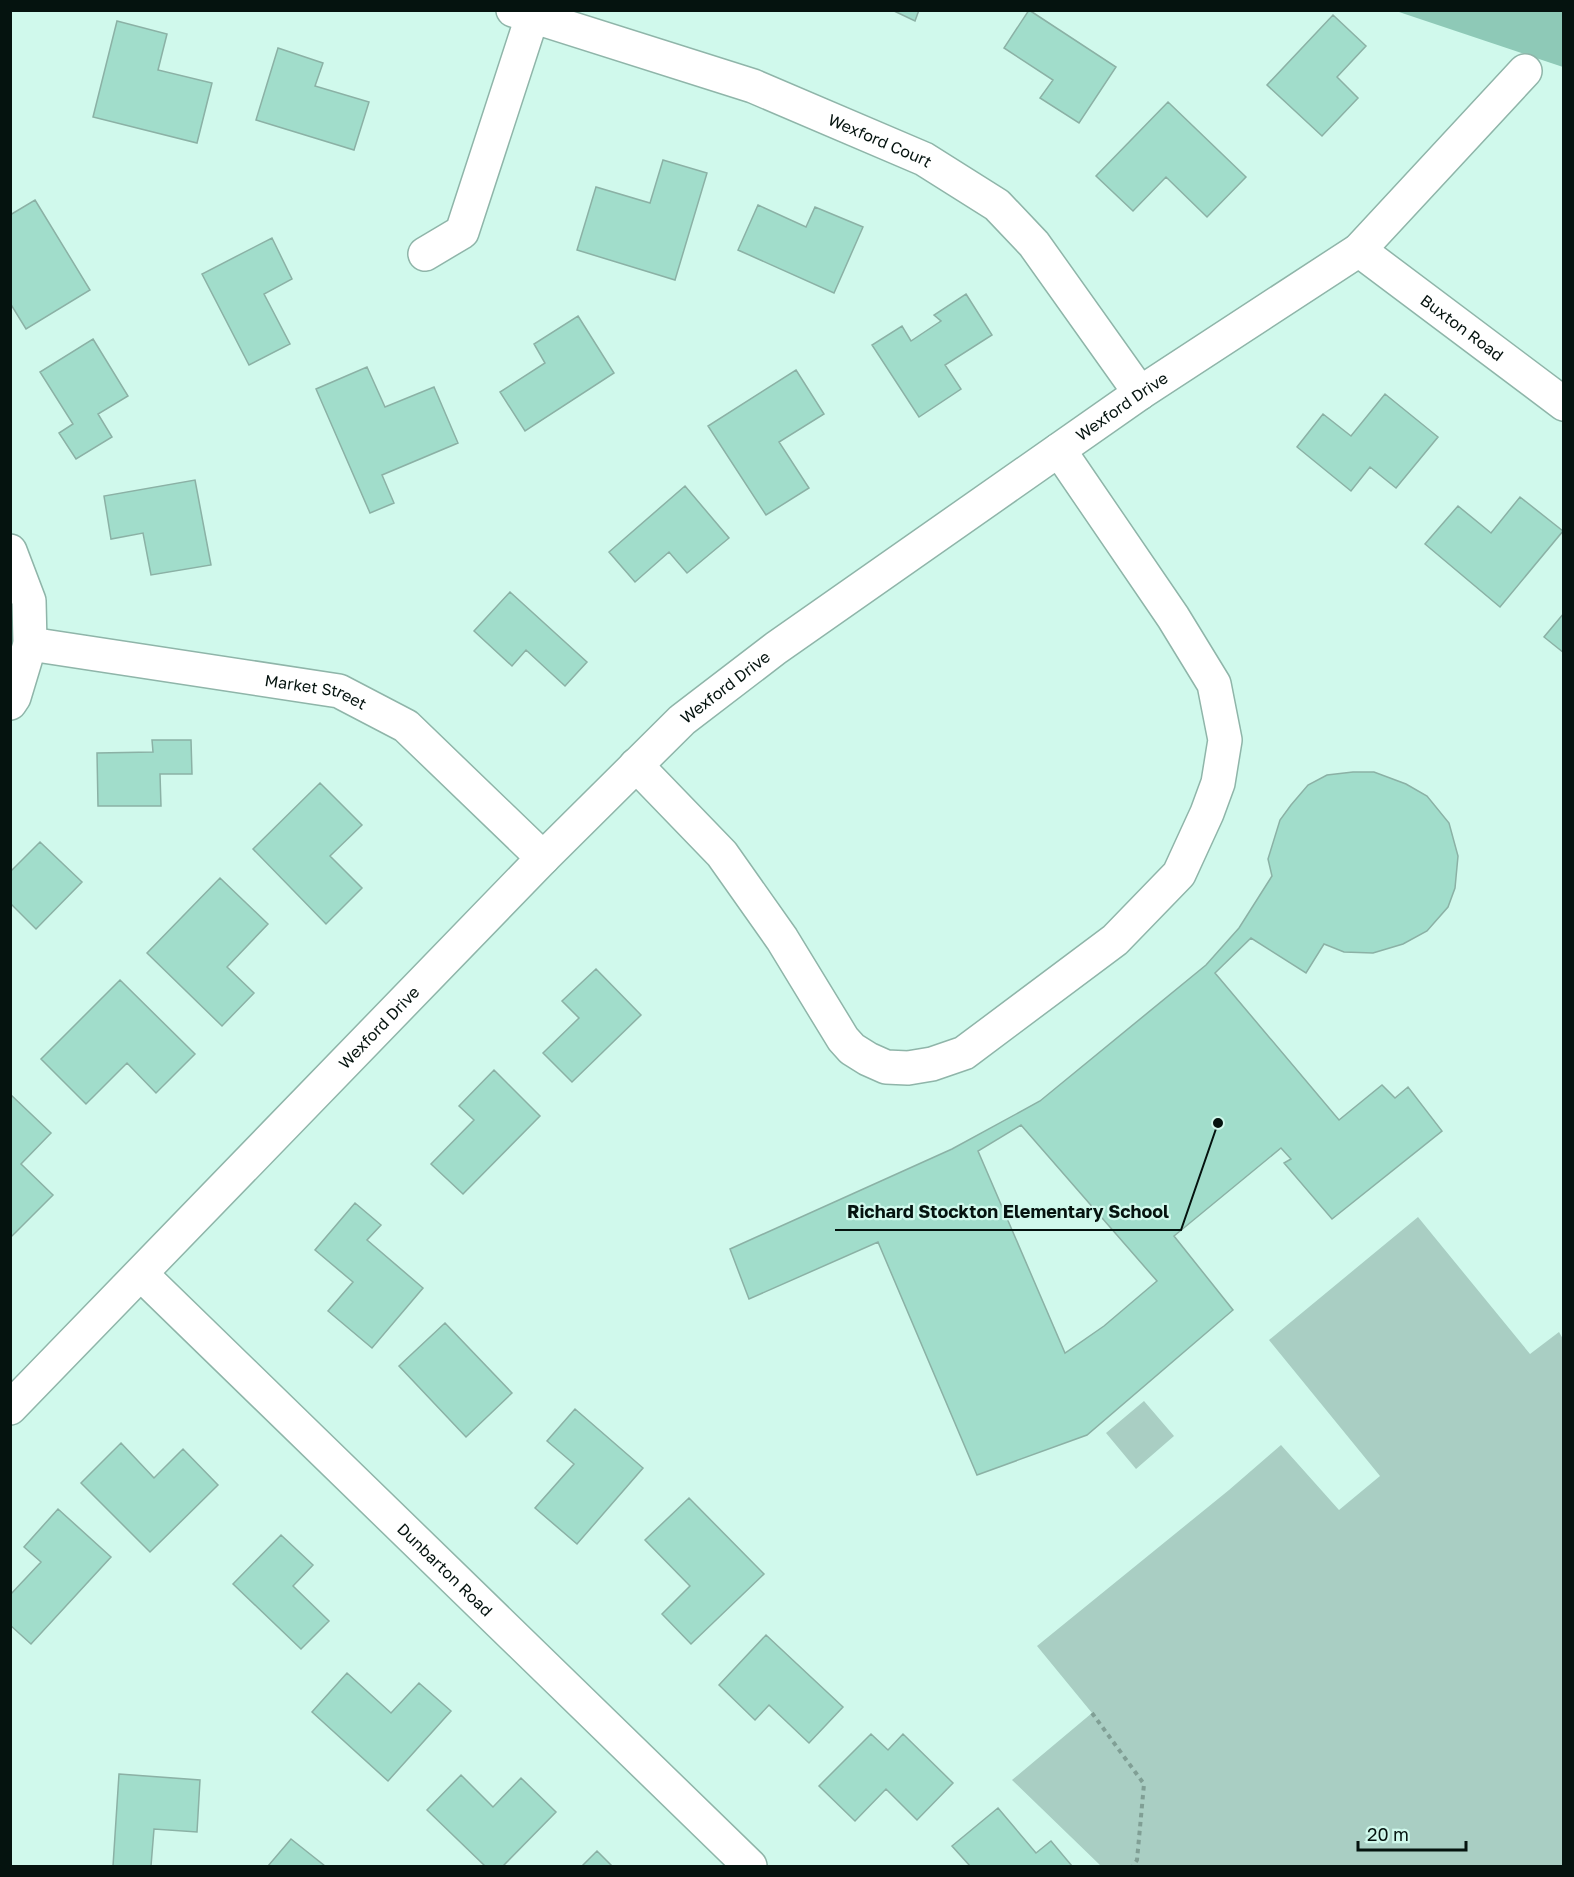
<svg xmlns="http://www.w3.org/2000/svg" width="1574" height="1877" viewBox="0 0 1574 1877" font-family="'Golos Text',sans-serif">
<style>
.green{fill:#a9cec3}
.forest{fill:#8ec9b7}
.building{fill:#a1ddcb;stroke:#8bb1a5;stroke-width:1.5;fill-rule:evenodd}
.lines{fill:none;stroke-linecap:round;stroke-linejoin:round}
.minor-casing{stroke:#8fb5a9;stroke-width:36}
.path{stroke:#809f95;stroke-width:4;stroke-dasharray:4.5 4.5;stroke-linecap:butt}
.minor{stroke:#fff;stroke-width:33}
.labels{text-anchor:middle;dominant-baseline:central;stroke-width:4.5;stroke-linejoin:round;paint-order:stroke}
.street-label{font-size:16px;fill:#05130f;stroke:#d0f9ec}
.leader{fill:none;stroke:#05130f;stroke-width:2}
.callout-dot{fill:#05130f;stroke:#d0f9ec;stroke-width:2}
.callout-label{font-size:18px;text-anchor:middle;font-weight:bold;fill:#05130f;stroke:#d0f9ec;stroke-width:4.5;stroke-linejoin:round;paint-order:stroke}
</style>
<rect width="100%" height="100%" fill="#d0f9ec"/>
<path class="green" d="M1418 1217 1530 1354 1559 1332 1563 1339V1866H1101L1012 1780 1092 1713 1037 1646 1229 1490 1281 1445 1339 1510 1380 1476 1269 1340Z
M1144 1401 1174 1436 1136 1469 1106 1433Z"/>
<path class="forest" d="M1396 11H1563V67Z"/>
<path class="building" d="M892 10H919L915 21Z
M1029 10 1116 67 1079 123 1040 98 1053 80 1004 48Z
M1333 15 1366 46 1337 77 1358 98 1322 136 1267 85Z
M117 21 167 34 158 70 212 83 197 143 93 117Z
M278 48 323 63 315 86 369 102 354 150 256 120Z
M1168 102 1246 177 1207 217 1166 177 1133 211 1096 176Z
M663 160 707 173 675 280 577 250 596 187 650 203Z
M35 200 90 290 26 329 10 303V215Z
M758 205 806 227 815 207 863 227 834 293 738 250Z
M272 238 292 279 264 294 290 344 249 365 202 274Z
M966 294 992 335 945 365 961 389 919 417 872 345 902 326 911 341 941 321 934 315Z
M578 316 614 373 525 431 500 392 545 363 534 344Z
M93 339 128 396 98 414 112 437 76 459 59 433 73 424 40 372Z
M367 367 385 407 434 387 458 443 382 475 394 503 370 513 316 389Z
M796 370 824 414 779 442 809 488 766 515 708 426Z
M1385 394 1438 437 1396 488 1370 467 1351 491 1297 447 1323 414 1351 436Z
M195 480 211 565 151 575 143 533 111 539 104 496Z
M685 486 729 538 687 573 669 552 635 582 609 552Z
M1520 497 1563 531 1500 607 1425 544 1458 506 1491 533Z
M510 592 587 662 565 686 526 650 512 666 474 631Z
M1564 613V653L1544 637Z
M152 740H191L192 774H160L161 806H98L97 753 153 752Z
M1353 772H1374L1406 784 1427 796 1449 823 1458 856 1455 888 1448 907 1427 931 1403 944 1373 953 1344 952 1324 944 1306 973 1251 938 1215 973 1339 1120 1382 1085 1395 1098 1408 1087 1442 1131 1332 1219 1284 1163 1291 1159 1281 1148 1174 1236 1233 1310 1087 1435 977 1475 878 1242 749 1299 730 1249 952 1149 1040 1101 1206 965 1239 928 1272 876 1268 859 1280 820 1291 805 1308 785 1327 775ZM1021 1125 1157 1281 1104 1326 1065 1353 978 1151Z
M320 783 362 825 330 856 362 888 326 924 253 849Z
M40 842 82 882 36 929 10 903V872Z
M220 878 268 924 227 967 254 993 222 1026 147 953Z
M596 969 641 1015 572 1082 543 1053 579 1018 562 1001Z
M120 980 195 1054 156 1093 127 1063 86 1104 41 1059Z
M494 1070 540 1116 463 1194 431 1164 474 1120 459 1106Z
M10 1094 51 1133 21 1164 53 1195 10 1238Z
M355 1203 381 1225 367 1240 423 1288 372 1348 328 1311 353 1282 315 1250Z
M445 1323 512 1393 466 1437 399 1366Z
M575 1409 643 1468 577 1544 535 1508 574 1464 547 1441Z
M121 1443 154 1478 183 1449 218 1485 150 1552 81 1483Z
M689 1498 764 1574 691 1644 662 1614 690 1586 645 1540Z
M58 1509 111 1557 31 1644 10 1625V1595L41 1562 24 1547Z
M281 1535 313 1565 293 1586 329 1621 301 1649 233 1584Z
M766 1635 843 1707 809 1743 769 1705 755 1720 719 1685Z
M347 1673 391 1713 419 1683 451 1711 388 1781 312 1712Z
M871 1734 888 1750 903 1734 953 1783 917 1820 886 1789 855 1821 819 1786Z
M119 1774 200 1780 197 1832 154 1829 151 1866H113Z
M461 1775 493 1807 521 1778 556 1812 503 1866H485L427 1810Z
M998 1808 1036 1853 1051 1841 1072 1866H970L952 1846Z
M291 1839 325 1866H268Z
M597 1851 612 1866H582Z"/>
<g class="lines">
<defs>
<g id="minor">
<path id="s1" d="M513 10 753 86 924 159 997 205 1034 244 1140 393"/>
<path id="s2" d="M1359 250 1564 404"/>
<path d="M425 254 462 232 532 17"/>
<path d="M10 551 29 601 30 644 14 697 10 703"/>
<path id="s3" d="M30 644 339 691 406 726 543 858"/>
<path d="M636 765 722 854 782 939 843 1039 852 1049 868 1059 886 1067 908 1068 932 1064 964 1053 1115 940 1179 874 1207 813 1218 783 1225 740 1214 684 1173 617 1059 450"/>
<path id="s4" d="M141 1274 750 1866"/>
<path id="s5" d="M10 1408 543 858 682 720 776 648 1140 393 1359 250 1525 71"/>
</g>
</defs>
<use href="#minor" class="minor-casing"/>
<path class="path" d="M1092 1713 1144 1784 1137 1860 1133 1866"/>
<use href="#minor" class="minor"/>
</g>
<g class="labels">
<g class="street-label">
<text stroke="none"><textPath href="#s1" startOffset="390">Wexford Court</textPath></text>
<text stroke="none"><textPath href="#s2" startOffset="129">Buxton Road</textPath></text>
<text stroke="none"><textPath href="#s5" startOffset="1502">Wexford Drive</textPath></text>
<text stroke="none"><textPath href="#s5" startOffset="1016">Wexford Drive</textPath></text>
<text stroke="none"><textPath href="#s3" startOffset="290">Market Street</textPath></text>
<text stroke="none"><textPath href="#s5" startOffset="530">Wexford Drive</textPath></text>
<text stroke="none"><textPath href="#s4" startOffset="424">Dunbarton Road</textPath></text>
</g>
</g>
<path class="leader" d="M1218 1123L1181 1230H835"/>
<circle class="callout-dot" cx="1218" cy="1123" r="6"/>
<g class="callout-label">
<text x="1008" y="1218">Richard Stockton Elementary School</text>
</g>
<rect width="1574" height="1877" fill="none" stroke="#05130f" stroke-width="24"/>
<path d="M1358 1841v9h108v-9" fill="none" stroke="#05130f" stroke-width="3"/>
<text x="1367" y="1841" font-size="18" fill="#05130f" stroke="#d0f9ec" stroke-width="4.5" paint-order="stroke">20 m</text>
</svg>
